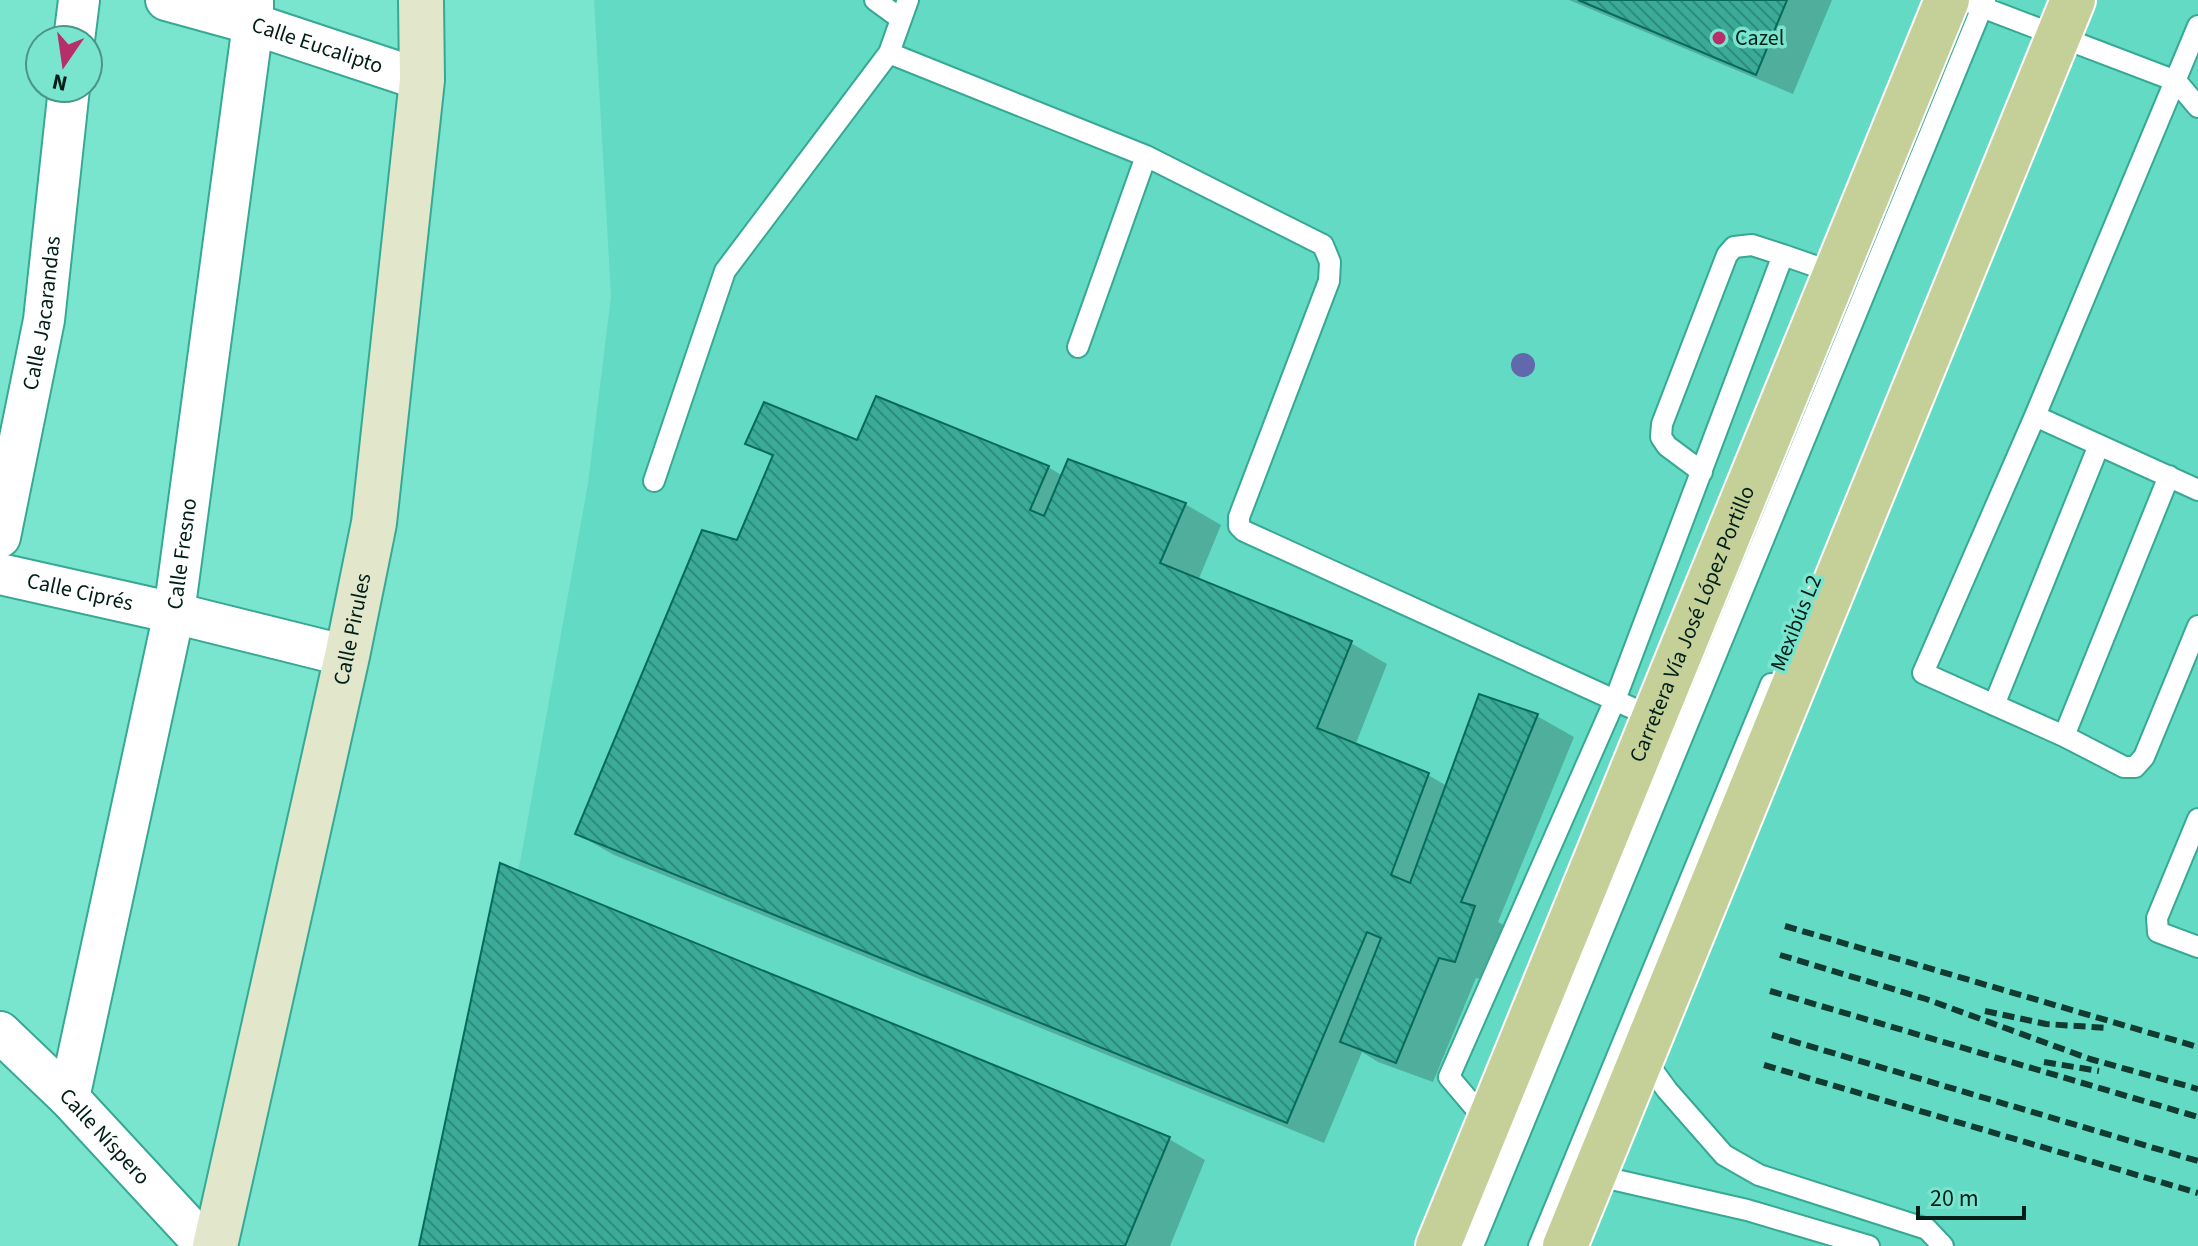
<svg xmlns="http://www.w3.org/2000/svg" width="2198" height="1246" viewBox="0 0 2198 1246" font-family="'Source Sans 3',sans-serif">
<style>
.built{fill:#63dbc4}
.shadow{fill:#0003}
.building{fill:url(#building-back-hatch);stroke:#086a5b;stroke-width:2}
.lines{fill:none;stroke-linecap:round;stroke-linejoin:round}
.service-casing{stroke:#37a894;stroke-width:24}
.minor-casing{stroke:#37a894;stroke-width:44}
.secondary-casing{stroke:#37a894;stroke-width:48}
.primary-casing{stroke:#fff;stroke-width:48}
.service{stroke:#fff;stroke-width:20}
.minor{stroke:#fff;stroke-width:40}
.secondary{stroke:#e2e7cc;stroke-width:44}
.primary{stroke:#c5d099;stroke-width:44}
.rail{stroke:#113a31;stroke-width:6;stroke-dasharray:12 6;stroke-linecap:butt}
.tree{fill:#6168ac}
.poi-dot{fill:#b72e6b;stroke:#7ae5cf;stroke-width:3}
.labels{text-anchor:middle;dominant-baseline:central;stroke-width:7;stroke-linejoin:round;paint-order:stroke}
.poi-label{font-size:22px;fill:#001e18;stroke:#7ae5cf;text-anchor:start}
.street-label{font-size:22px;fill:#001e18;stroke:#7ae5cf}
</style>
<defs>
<pattern id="building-back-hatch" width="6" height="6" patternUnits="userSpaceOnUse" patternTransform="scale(2)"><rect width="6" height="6" fill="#3bab97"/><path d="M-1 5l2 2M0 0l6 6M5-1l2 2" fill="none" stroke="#2f8b7a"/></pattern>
</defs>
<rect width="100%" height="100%" fill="#7ae5cf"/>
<path class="built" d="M594 0H2198V1246H429L521 857 588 483 611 296Z"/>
<path class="shadow" d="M1569 0H1832L1793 94Z
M877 398 1048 467 1063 476 1185 504 1221 525 1198 581 1351 643 1387 664 1355 746 1428 775 1447 786 1480 697 1537 716 1574 737 1498 922 1511 929 1492 982 1476 978 1433 1082 1378 1062 1362 1052 1324 1143 614 855 577 834 739 543 774 458 748 443H858Z
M1169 1139 1205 1160 1170 1246H421Z"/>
<path class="building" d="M1578 0H1787L1756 75Z
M876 396 1049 466 1030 510 1044 516 1068 459 1186 503 1160 563 1352 641 1317 728 1429 773 1391 875 1410 883 1479 694 1538 714 1461 902 1475 906 1455 962 1439 958 1396 1063 1340 1042 1381 938 1367 932 1287 1123 575 834 702 530 737 540 773 455 745 444 764 402 857 440Z
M500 863 1170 1137 1125 1246H419Z"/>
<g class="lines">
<defs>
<path id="service" d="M875 0 901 19
M1971 3 2176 81 2198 107
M2198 26 2035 416 1923 673 2064 736 2124 767H2135L2144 757 2198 626
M889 53 908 0
M1078 347 1146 156
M2035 416 2198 490
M1702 472 1667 446 1661 437 1662 424 1727 255 1734 247 1752 245 1783 255
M654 481 725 271 889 53 1146 156 1323 245 1330 262 1329 281 1239 517V526L1244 531 1654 718
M1994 705 2099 445
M2064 736 2169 476
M2198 819 2157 918 2158 932 2198 947
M1643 1057 1667 1090 1724 1155 1759 1175 1927 1229 1943 1246
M1488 1123 1449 1077 1615 700 1783 255 1835 273
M1594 1175 1747 1210 1869 1246
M1473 1246 1985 0
M1539 1246 1771 684"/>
<g id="minor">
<path id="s1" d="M166 0 253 24 422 80"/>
<path d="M74 40 79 0"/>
<path id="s2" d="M0 537 44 320 69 88"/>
<path id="s3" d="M0 574 174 613 347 656"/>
<path id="s4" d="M0 1032 69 1098 206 1246"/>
<path id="s5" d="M69 1098 174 613 253 24V0"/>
</g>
<g id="secondary">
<path id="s6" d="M215 1246 347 656 374 523 422 80 421 0"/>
</g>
<g id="primary">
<path id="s7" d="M1438 1246 1947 0"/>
<path d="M1565 1246 2073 0"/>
</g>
</defs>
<use href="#service" class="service-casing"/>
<use href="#minor" class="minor-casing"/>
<use href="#secondary" class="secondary-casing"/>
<use href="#primary" class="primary-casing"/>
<use href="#service" class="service"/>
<use href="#minor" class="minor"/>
<use href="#secondary" class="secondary"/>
<use href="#primary" class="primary"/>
<path class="rail" d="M1785 926 2198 1047
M1780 955 1926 999 2090 1059 2198 1089
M1770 991 2198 1117
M1985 1011 2046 1024 2107 1028
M1772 1035 2198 1161
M2044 1062 2099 1071
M1764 1065 2198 1193"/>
</g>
<circle class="tree" cx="1523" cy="365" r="12"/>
<circle class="poi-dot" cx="1719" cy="38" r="8"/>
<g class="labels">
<g class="poi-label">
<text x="1735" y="38">Cazel</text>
</g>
<g class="street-label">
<text stroke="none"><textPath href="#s1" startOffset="158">Calle Eucalipto</textPath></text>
<text stroke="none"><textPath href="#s2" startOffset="228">Calle Jacarandas</textPath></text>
<text stroke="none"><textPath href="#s5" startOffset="556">Calle Fresno</textPath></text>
<text stroke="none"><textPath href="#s3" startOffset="82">Calle Ciprés</textPath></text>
<text stroke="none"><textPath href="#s7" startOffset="672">Carretera Vía José López Portillo</textPath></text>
<text transform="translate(1796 623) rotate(-68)">Mexibús L2</text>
<text stroke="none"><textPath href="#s6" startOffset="632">Calle Pirules</textPath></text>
<text stroke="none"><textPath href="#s4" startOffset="148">Calle Níspero</textPath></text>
</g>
</g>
<g transform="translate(64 64) rotate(193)"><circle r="38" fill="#7ae5cf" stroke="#499586" stroke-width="2"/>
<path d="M0-6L14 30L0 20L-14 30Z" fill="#b72e6b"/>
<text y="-12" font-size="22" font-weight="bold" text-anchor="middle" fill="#001e18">N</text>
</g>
<path d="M1918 1206v12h106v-12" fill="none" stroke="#001e18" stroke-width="4"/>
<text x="1930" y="1206" font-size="24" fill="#001e18" stroke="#7ae5cf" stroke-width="6" paint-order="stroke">20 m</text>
</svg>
